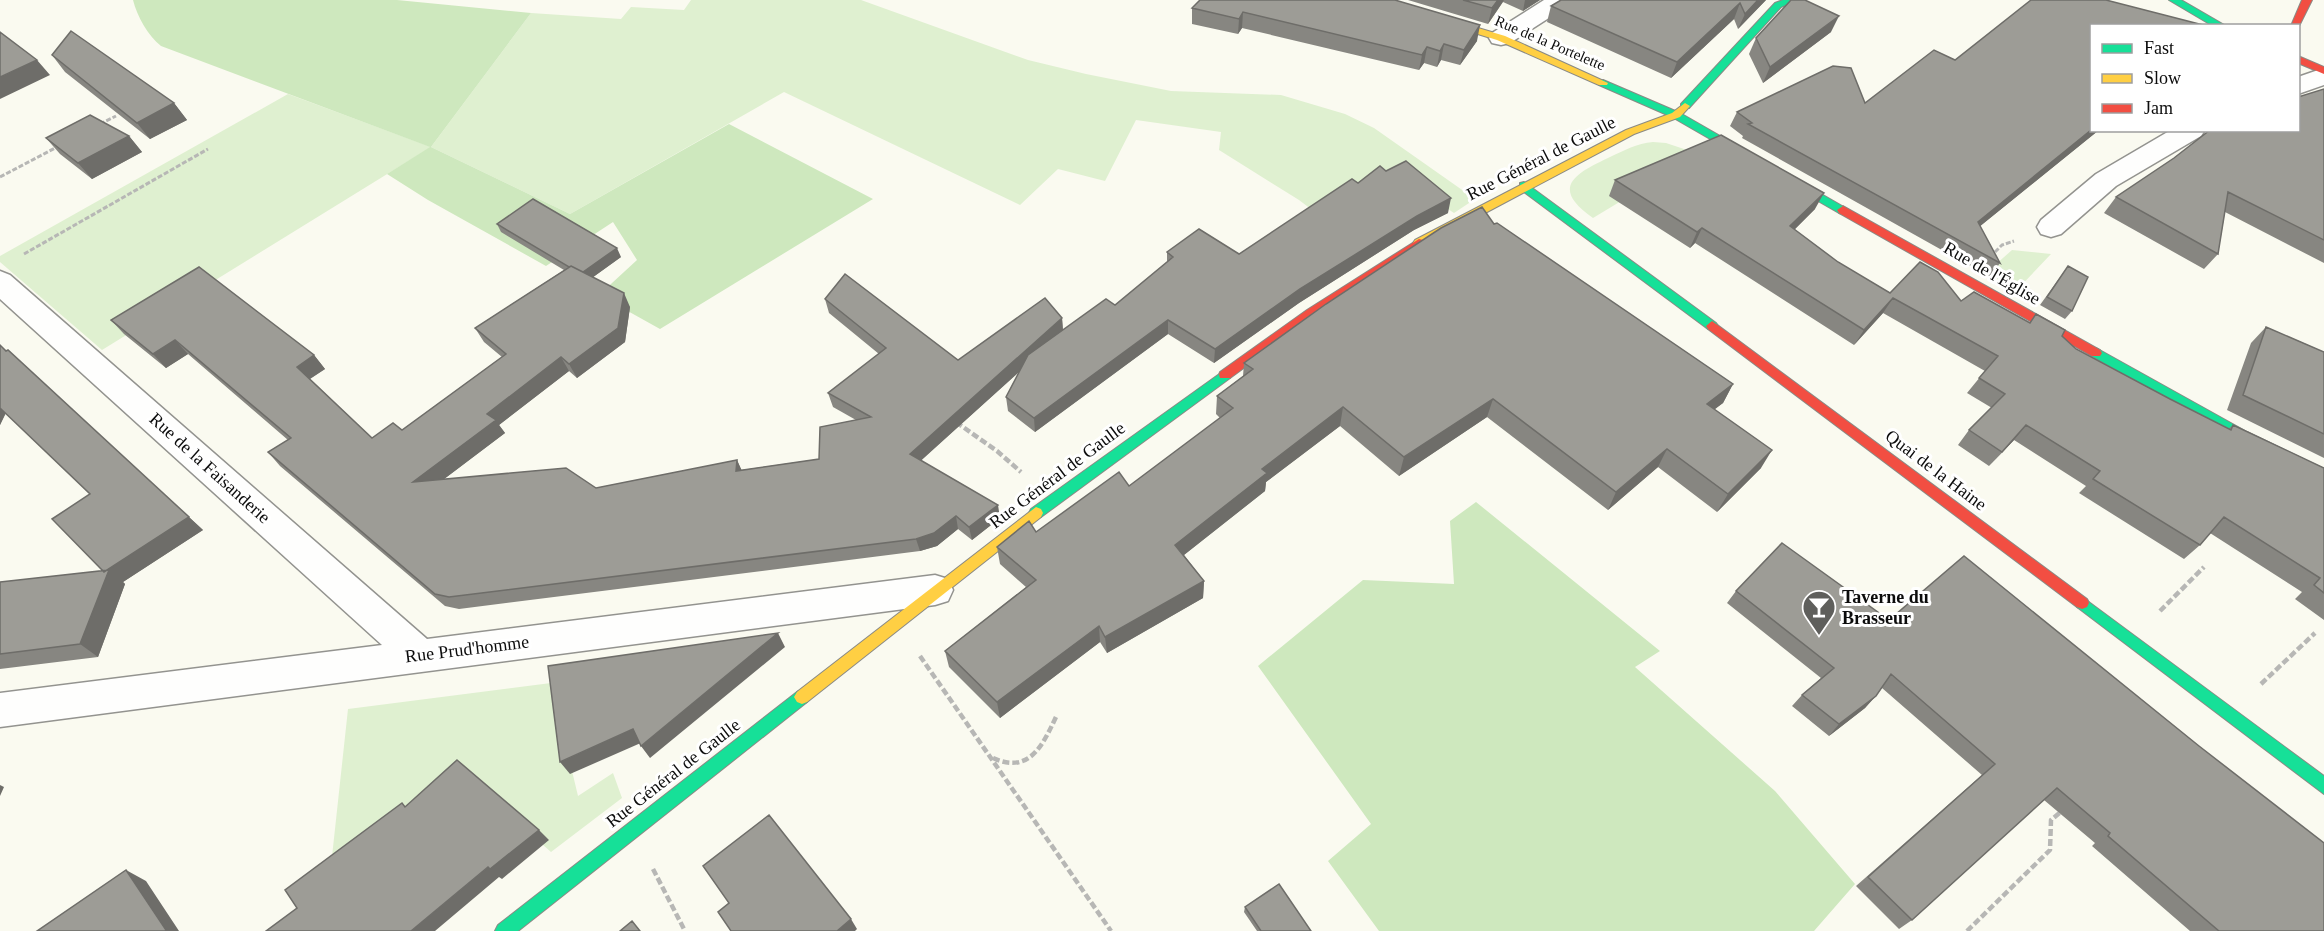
<svg xmlns="http://www.w3.org/2000/svg" width="2324" height="931" viewBox="0 0 2324 931" font-family="'Times New Roman',serif">
<style>
.green{fill:#dff0d0}
.forest{fill:#cee8be}
.lines{fill:none;stroke-linecap:round;stroke-linejoin:round}
.street-casing{stroke:#93938f;stroke-width:3}
.fast-casing{stroke:#8a8a85;stroke-width:2}
.slow-casing{stroke:#8a8a85;stroke-width:2}
.jam-casing{stroke:#8a8a85;stroke-width:2}
.path-far1{stroke:#b7b7b5;stroke-width:3;stroke-dasharray:5 2;stroke-linecap:butt}
.path{stroke:#b7b7b5;stroke-width:4.5;stroke-dasharray:7 3;stroke-linecap:butt}
.street{fill:#fefefd;fill-rule:evenodd}
.fast{fill:#16e098;fill-rule:evenodd}
.slow{fill:#ffcf43;fill-rule:evenodd}
.jam{fill:#f24e42;fill-rule:evenodd}
.wall{fill:#878681}
.shaded-wall{fill:#6e6d69}
.building{fill:#9d9c96;stroke:#6e6d69;stroke-width:1.5}
.labels{text-anchor:middle;dominant-baseline:central;stroke-width:6;stroke-linejoin:round;paint-order:stroke}
.far-street-label{font-size:15px;fill:#0c0c0c;stroke:#fff}
.street-label{font-size:18px;fill:#0c0c0c;stroke:#fff}
.poi-label{font-size:18px;font-weight:bold;fill:#0c0c0c;stroke:#fff;text-anchor:start}
</style>
<rect width="100%" height="100%" fill="#fafaf0"/>
<path class="green" d="M691 0H861L1028 60 1086 74 1171 91 1281 95 1345 114 1374 128 1475 199 1454 213 1439 203 1324 219 1299 200 1219 150 1221 132 1136 120 1105 181 1058 169 1020 205 784 92 570 214 431 147 102 350 0 262V256L288 94 431 147 531 13 621 19 631 7 684 10Z
M1653 142 1666 143 1699 154 1593 218C1550 188 1574 174 1608 158 1623 151 1637 143 1653 142Z
M2012 250 2051 254 2016 291 1986 273Z
M551 683 578 796 613 773 622 798 551 852 463 774 330 875 348 709Z"/>
<path class="forest" d="M133 0H397L531 13 431 147 570 214 729 124 873 199 660 329 599 295 637 260 613 222 546 266 428 200 387 174 430 147 161 46C148 36 137 16 133 0Z
M1476 502 1660 651 1635 667 1775 791 1855 884 1814 931H1379L1328 861 1371 824 1258 666 1363 580 1454 584 1450 521Z"/>
<g class="lines">
<defs>
<path id="street" d="M1544 0H1572L1569 5 1510 43 1501 45 1492 43 1489 38 1492 33Z
M2324 68V85L2298 94V77Z
M2171 130H2205L2201 136 2116 186 2061 234 2051 237 2041 234 2037 227 2041 220 2096 174Z
M0 271 10 275 427 639 935 575 948 579 953 590 948 601 935 605 0 727V693L382 645 0 299Z"/>
<path id="fast" d="M1783 0H1797L1781 7 1689 108H1681V104L1775 3Z
M2169 0H2181L2226 26H2213Z
M1603 80 1680 113 1849 210 1843 214 1839 213 1672 117 1599 85V81Z
M1524 182 1716 323 1718 326 1716 329H1708L1520 189V183Z
M2096 348 2247 432 2324 469V480L2237 440 2092 356 2090 353 2092 350Z
M1225 370 1231 375 1230 378 1041 517H1031L1029 513 1031 509Z
M2082 597 2324 776V794L2077 607 2075 603 2077 599Z
M802 690 807 692 810 697 807 702 518 931H495L498 925 797 692Z"/>
<path id="slow" d="M1369 0H1384L1505 36 1608 83 1607 85H1599L1497 40Z
M1685 103 1690 106 1680 117 1634 134 1423 246 1419 247 1413 243 1415 240 1626 130 1672 113Z
M1036 507 1041 509 1043 513 1041 517 807 702 802 704 797 702 794 697 797 692Z"/>
<path id="jam" d="M2302 0H2312L2298 28V26H2291Z
M2298 56 2324 67V74L2298 63Z
M1843 206 2100 350 2102 353 2100 356H2092L1839 213 1837 210Z
M1419 239 1423 240 1425 243 1423 246 1315 316 1230 378H1220L1219 375 1220 372 1307 310Z
M1712 321 2087 599 2089 603 2087 607 2082 609 2077 607 1708 329 1706 326Z"/>
</defs>
<use href="#street" class="street-casing"/>
<use href="#fast" class="fast-casing"/>
<use href="#slow" class="slow-casing"/>
<use href="#jam" class="jam-casing"/>
<path class="path-far1" d="M100 124 116 116
M0 177 59 146
M1995 252 2002 245 2014 241
M24 254 208 149"/>
<path class="path" d="M956 422 997 451 1021 472
M2160 611 2204 567
M920 656 1111 931
M2261 684 2315 633
M993 758C1030 775 1043 744 1056 717
M653 869 685 931
M1967 931 2050 850 2051 820 2063 810"/>
<use href="#street" class="street"/>
<use href="#fast" class="fast"/>
<use href="#slow" class="slow"/>
<use href="#jam" class="jam"/>
</g>
<path class="wall" d="M1200 0 1477 41 1460 65 1441 60 1437 67 1424 63 1419 70 1242 28 1238 34 1192 24V8Z
M1408 0H1540L1523 11 1503 2 1488 24Z
M1561 0H1766L1738 29 1734 19 1671 78 1547 22 1551 6Z
M1831 32 1763 83 1749 54 1756 38Z
M52 55 174 103 187 120 150 139 65 72Z
M2324 89V263L2225 212 2218 254 2204 269 2104 213 2116 197Z
M1865 103 2099 130 1980 226 2000 263 1990 277 1742 138 1743 136 1730 126 1737 112Z
M129 136 142 152 92 179 60 154 46 138Z
M1386 171 1448 213 1414 230 1299 303 1214 363 1168 334 1035 432 1008 411 1006 397 1019 372 921 460 1000 518 972 540 958 529 937 546 920 551 459 609 445 606 280 466 268 452 288 440 188 354 166 368 124 334 111 320 314 355 325 369 310 379 372 438 402 430 502 357 484 342 475 328 564 270 501 232 497 224 621 257 593 277 630 307 625 342 577 378 569 371 499 425 505 433 444 479 596 488 737 460 741 470 819 459 856 420 833 407 828 393 879 354 829 313 825 299 958 360 1062 318 1063 330 1115 305 1167 263V252L1239 254 1358 183Z
M1615 180 1815 209 1794 230 1838 262 1890 293 1961 301 2029 323 2036 314 2076 349 2170 399 2228 429 2233 425 2324 468V620L2295 599 2302 592 2210 533 2200 545 2184 559 2079 493 2086 486 2014 440 1989 466 1958 445 1969 430 1992 408 1967 393 1985 371 1883 313 1854 345 1695 243 1690 248 1609 196Z
M1494 224 1733 384 1723 403 1714 409 1761 468 1717 512 1658 467 1608 510 1487 417 1399 476 1340 426 1266 482 1265 491 1184 555 1204 581 1203 598 1107 653 1100 642 1000 718 949 667 945 651 1026 587 1000 564 997 547 1036 532 1129 486 1220 418 1216 414 1217 396 1243 376 1244 363Z
M2068 266 2072 311 2065 319 2040 305Z
M2266 327 2324 352V458L2227 410 2251 343Z
M0 345 203 530 123 582 125 584 98 657 0 669V582L103 571 90 494 6 413 0 425Z
M1736 591 1889 620 2324 931H2190L2092 846 2095 843 2044 800 1912 920 1899 929 1856 886 1982 775 1882 688 1865 708 1829 736 1792 706 1802 695 1821 678 1727 603Z
M1245 907 1311 931H1257L1244 912Z"/>
<path class="shaded-wall" d="M1498 0H1504L1488 24 1492 8Z
M1525 0H1540L1523 11Z
M1758 0H1766L1738 29 1745 14Z
M1740 3 1734 19 1671 78 1677 62Z
M1243 12 1242 28 1238 34 1239 19Z
M1839 16 1831 32 1763 83 1770 67Z
M1480 25 1477 41 1460 65 1464 50Z
M1444 44 1441 60 1437 67 1440 51Z
M1427 47 1424 63 1419 70 1422 55Z
M37 60 50 75 0 99V77Z
M174 103 187 120 150 139 137 123Z
M2091 130H2099L1968 236 1978 222Z
M129 136 142 152 92 179 78 163Z
M1824 193 1815 209 1782 242 1790 226Z
M1451 198 1448 213 1414 230 1299 303 1214 363 1215 349 1300 289 1417 216Z
M1702 228 1695 243 1690 248 1697 232Z
M617 248 621 257 585 283 580 274Z
M624 293 630 307 625 342 577 378 569 364Z
M1893 298 1883 313 1854 345 1864 330Z
M1062 318 1063 332 914 467 910 454Z
M1168 320V334L1035 432 1034 418Z
M175 340 188 354 166 368 153 354Z
M314 355 325 369 308 380 297 367Z
M561 357 569 371 499 425 505 433 423 495 413 482 487 414Z
M1733 384 1723 403 1697 423 1707 404Z
M1493 399 1487 417 1399 476 1404 457Z
M0 407 6 412 0 425Z
M1343 407 1340 426 1266 482 1265 491 1175 562V545L1262 469Z
M2026 425 2014 440 1989 466 2002 452Z
M1667 449 1658 467 1608 510 1616 492Z
M1772 450 1761 468 1717 512 1728 494Z
M737 460 743 473 736 471Z
M998 505 1000 518 972 540 969 527Z
M956 516 958 529 937 546 920 551 916 539Z
M189 517 203 530 123 582 125 584 98 657 80 644 104 572Z
M1204 581 1203 598 1107 653 1105 637Z
M1099 626 1100 642 1000 718 997 702Z
M778 633 785 647 650 758 641 746Z
M1876 696 1865 708 1829 736 1839 724Z
M633 729 643 742 570 774 560 762Z
M0 785 4 787 0 796Z
M539 830 549 840 502 879 499 877 435 931H411L488 867Z
M126 870 146 881 179 931H165Z
M851 919 857 929 855 931H837Z"/>
<path class="building" d="M1200 0H1395L1480 25 1464 50 1444 44 1440 51 1427 47 1422 55 1243 12 1239 19 1192 8Z
M1463 0H1498L1492 8Z
M1561 0H1758L1745 14 1740 3 1677 62 1551 6Z
M1791 0H1805L1839 16 1770 67 1756 38Z
M2031 0H2106L2207 26H2091V130L1978 222 2000 263 1748 124 1752 123 1737 112 1833 66 1851 68 1865 103 1934 50 1955 60Z
M71 31 174 103 137 123 52 55Z
M0 32 37 60 0 77Z
M2324 89V240L2228 192 2218 254 2116 197 2174 158 2210 130H2298V97Z
M90 115 129 136 78 163 46 138Z
M1721 135 1824 193 1790 226 1838 262 1890 293 1920 262 1938 272 1961 301 1974 292 2030 323 2036 314 2065 330 2062 336 2076 349 2170 399 2231 430 2233 425 2324 468V593L2314 585 2320 578 2224 517 2200 545 2093 479 2100 471 2026 425 2002 452 1969 430 2005 394 1979 378 1998 356 1893 298 1864 330 1702 228 1697 232 1615 180Z
M1406 161 1451 198 1417 216 1300 289 1215 349 1168 320 1034 418 1006 397 1028 355 1106 299 1115 305 1173 257 1167 252 1199 229 1239 254 1352 179 1358 183 1380 166 1386 171Z
M533 199 617 248 583 272 571 266 569 267 497 224Z
M1482 207 1494 224 1497 223 1733 384 1707 404 1772 450 1728 494 1667 449 1616 492 1493 399 1404 457 1343 407 1262 469 1267 473 1175 545 1204 581 1105 637 1099 626 997 702 945 651 1036 580 997 547 1029 521 1036 532 1119 472 1129 486 1233 408 1217 396 1253 369 1244 363 1326 304 1441 228Z
M571 266 624 293 618 328 569 364 561 357 487 414 496 420 413 482 566 468 596 488 737 460 736 471 819 459 820 427 871 417 828 393 886 348 825 299 845 274 958 360 1045 298 1062 318 910 454 998 505 969 527 956 516 934 533 916 539 449 597 435 594 268 452 291 438 175 340 153 354 111 320 199 267 314 355 297 367 372 438 393 423 402 430 506 354 475 328Z
M2068 266 2088 277 2072 311 2047 297Z
M2266 327 2324 352V434L2243 395Z
M0 345 6 351 8 350 189 517 104 572 52 519 90 494 0 408Z
M1782 543 1889 620 1964 556 2199 746 2324 843V931H2219L2108 836 2110 833 2057 788 1912 920 1868 877 1995 764 1891 674 1876 696 1839 724 1802 695 1834 668 1736 591Z
M109 570 80 644 0 654V582Z
M778 633 641 746 633 729 560 762 548 666Z
M457 760 539 830 490 869 488 867 411 931H266L297 908 285 890 402 803 405 807Z
M769 815 851 919 837 931H731L718 912 729 903 703 866Z
M126 870 166 930 165 931H37Z
M1279 884 1311 931H1261L1245 907Z
M632 921 640 931H620Z"/>
<defs>
<symbol id="bar-pin" viewBox="-11 -11 22 30"><path d="M0 17L-7.5 6A9.5 9.5 0 1 1 7.5 6Z" fill="#5f5f5c" stroke="#fff"/><path d="M-6-5H6L.8 .8V4.5H3.5V6h-7V4.5H-.8V.8Z" fill="#fff"/></symbol>
</defs>
<g fill-rule="evenodd">
<use href="#bar-pin" x="1800" y="588" width="38" height="52"/>
</g>
<g class="labels">
<g class="far-street-label">
<text transform="translate(1550 43) rotate(23)">Rue de la Portelette</text>
</g>
<g class="street-label">
<text transform="translate(1541 158) rotate(-27)">Rue Général de Gaulle</text>
<text transform="translate(1992 273) rotate(30)">Rue de l'Église</text>
<text transform="translate(210 468) rotate(42)">Rue de la Faisanderie</text>
<text transform="translate(1936 470) rotate(37)">Quai de la Haine</text>
<text transform="translate(1057 475) rotate(-37)">Rue Général de Gaulle</text>
<text transform="translate(467 649) rotate(-7)">Rue Prud'homme</text>
<text transform="translate(673 773) rotate(-38)">Rue Général de Gaulle</text>
</g>
<g class="poi-label">
<text x="1842" y="597">Taverne du<tspan x="1842" dy="21">Brasseur</tspan></text>
</g>
</g>
<rect x="2090" y="24" width="210" height="108" fill="#ffffff" stroke="#9e9e9e" stroke-width="1.5"/>
<rect x="2102" y="44" width="30" height="9" fill="#16e098" stroke="#9e9e9e" stroke-width="1.5"/>
<text x="2144" y="54" font-size="18" fill="#0c0c0c">Fast</text>
<rect x="2102" y="74" width="30" height="9" fill="#ffcf43" stroke="#9e9e9e" stroke-width="1.5"/>
<text x="2144" y="84" font-size="18" fill="#0c0c0c">Slow</text>
<rect x="2102" y="104" width="30" height="9" fill="#f24e42" stroke="#9e9e9e" stroke-width="1.5"/>
<text x="2144" y="114" font-size="18" fill="#0c0c0c">Jam</text>
</svg>
